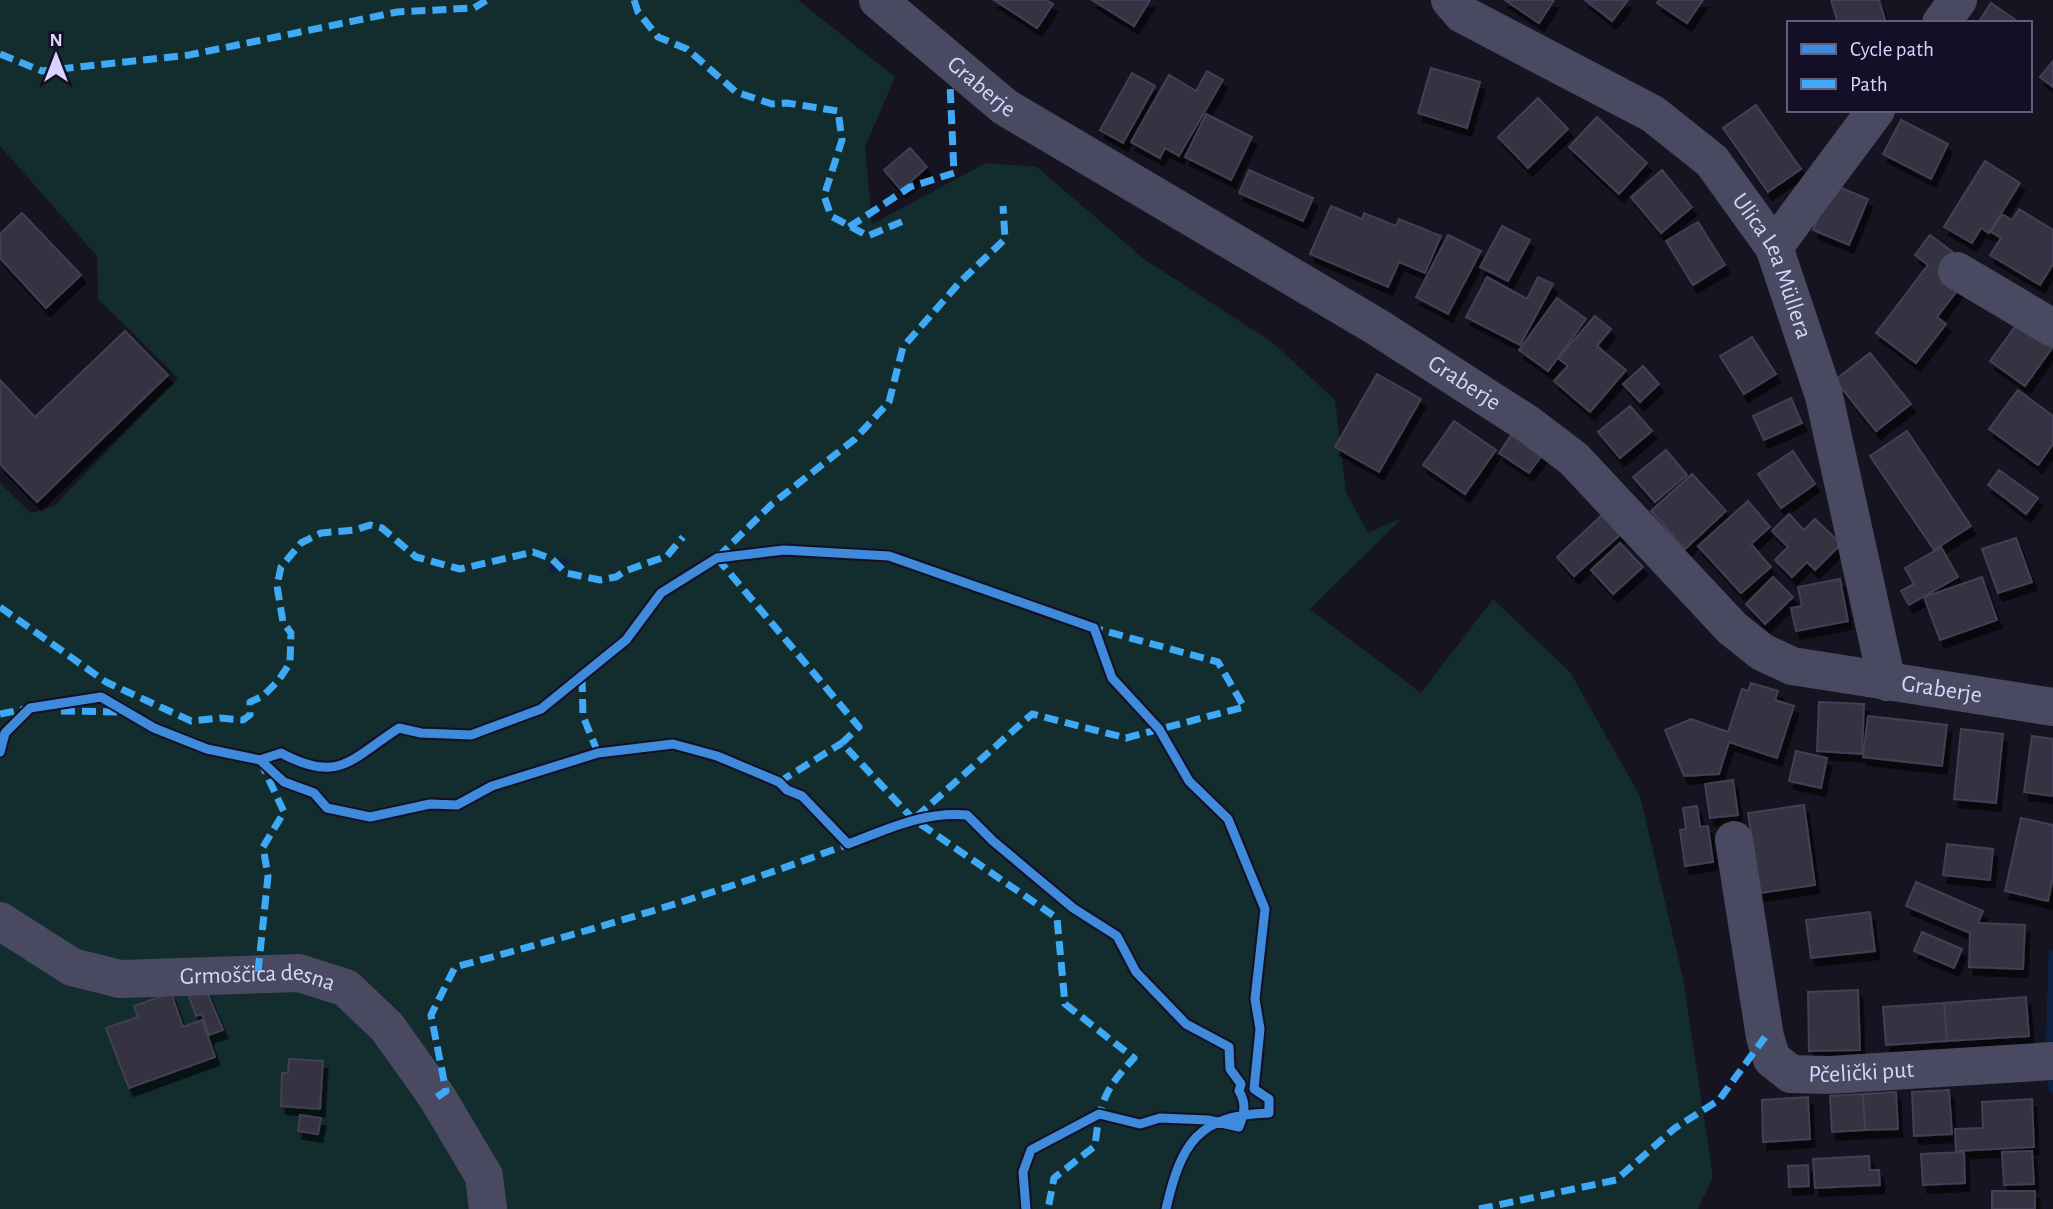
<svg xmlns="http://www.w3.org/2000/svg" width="2053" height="1209" viewBox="0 0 2053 1209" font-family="'Alegreya Sans',sans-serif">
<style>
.green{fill:#132c2d}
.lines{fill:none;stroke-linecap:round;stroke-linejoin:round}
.stream{stroke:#0d2144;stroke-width:9}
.building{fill:#343243;stroke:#433f54;stroke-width:2;filter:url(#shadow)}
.minor{stroke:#4a4962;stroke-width:38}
.quiet{stroke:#3fa9f5;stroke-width:7;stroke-dasharray:14 7;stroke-linecap:butt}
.cycleway-casing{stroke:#130f26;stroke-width:13}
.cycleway{stroke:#408adc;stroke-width:9}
.labels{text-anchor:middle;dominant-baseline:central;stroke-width:5;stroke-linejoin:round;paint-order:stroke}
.street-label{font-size:24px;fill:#d9d4ff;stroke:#130f26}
</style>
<defs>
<filter id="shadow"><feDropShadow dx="4.5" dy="8" stdDeviation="0" flood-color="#0009"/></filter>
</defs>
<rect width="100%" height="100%" fill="#161421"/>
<path class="green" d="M0 0H798L895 77 865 147 872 224 986 163 1037 167 1144 259 1272 342 1335 400 1346 492 1368 533 1402 518 1310 609 1421 693 1493 599 1570 672 1640 796 1683 978 1713 1177 1698 1209H0V483L31 513 54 506 178 378 98 299 97 256 0 146Z"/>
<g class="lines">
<path class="stream" d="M554 569 565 561
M2050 1054 2053 955
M2051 1071 2053 1088"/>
</g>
<path class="building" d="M994 0H1046L1053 4 1037 28Z
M1092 0H1150L1134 26Z
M1505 0H1554L1539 23Z
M1585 0H1628L1612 21Z
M1659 0H1703L1687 23 1657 3Z
M1831 0H1879L1886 23H1838Z
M1991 3 2020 23H1978Z
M2053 61V87L2040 77Z
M1431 68 1480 82 1467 128 1418 113Z
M1207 71 1223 80 1179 156 1165 148 1160 158 1131 142 1169 75 1196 91Z
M1132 73 1155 86 1123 143 1100 130Z
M1538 98 1568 129 1528 168 1498 137Z
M1756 105 1801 169 1768 192 1723 128Z
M1206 114 1252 137 1231 180 1185 157Z
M1597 117 1647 163 1619 194 1569 147Z
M1901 120 1948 144 1931 179 1883 154Z
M910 148 927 167 901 190 884 170Z
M1985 161 2020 183 1989 233 1981 228 1972 243 1944 227Z
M1249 170 1313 198 1303 221 1239 193Z
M1662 170 1692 207 1661 233 1631 197Z
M1832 184 1868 199 1849 245 1813 230Z
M1331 206 1362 219 1364 213 1396 226 1399 219 1441 236 1425 273 1399 262 1388 287 1310 254Z
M2019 209 2053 230V264L2040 285 1990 255 2001 238 1991 232 2002 214 2012 220Z
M22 213 81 275 46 308 0 258V234Z
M1698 222 1725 265 1693 285 1666 241Z
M1502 226 1530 240 1508 281 1480 267Z
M1448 235 1481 251 1448 314 1416 297Z
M1930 235 1958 256 1963 283 1937 317 1946 324 1916 363 1876 333 1928 265 1915 255Z
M1487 277 1527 299 1538 277 1553 284 1520 345 1466 317Z
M1557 298 1586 319 1548 371 1519 350Z
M1595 316 1611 329 1597 346 1626 370 1590 412 1554 381 1568 366 1558 358Z
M2018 323 2052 348 2025 386 1990 361Z
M125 331 168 375 37 502 0 464V380L35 417Z
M1752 337 1776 374 1744 394 1720 356Z
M1870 353 1911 404 1876 431 1835 380Z
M1643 366 1659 384 1640 402 1623 384Z
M1377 374 1421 399 1379 472 1335 447Z
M2018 390 2053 416V444L2038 465 1989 429Z
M1791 398 1802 423 1764 440 1753 416Z
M1630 406 1652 431 1620 458 1598 432Z
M1454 421 1496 450 1465 494 1423 465Z
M1907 431 1971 526 1934 550 1870 456Z
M1512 434 1542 455 1529 473 1499 453Z
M1666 450 1687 475 1655 502 1633 477Z
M1793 451 1815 484 1781 508 1758 474Z
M1999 470 2038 498 2026 514 1988 485Z
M1692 474 1726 511 1685 549 1651 511Z
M1748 501 1770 527 1751 544 1771 567 1741 593 1698 546Z
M1789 514 1804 530 1815 519 1841 544 1815 570 1807 562 1792 577 1775 560 1788 547 1772 531Z
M1602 515 1620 535 1574 576 1557 557Z
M2016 538 2032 582 1998 593 1982 549Z
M1620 543 1643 567 1613 594 1591 570Z
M1941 547 1958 577 1909 605 1901 591 1914 584 1905 568Z
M1773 577 1793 597 1765 624 1746 604Z
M1982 577 1997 620 1940 640 1924 597Z
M1840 579 1848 621 1796 631 1791 608 1802 606 1798 587Z
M1751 683 1778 691 1775 700 1794 706 1777 758 1729 742 1719 774 1684 776 1665 730 1691 719 1728 732 1742 689 1748 691Z
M1819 702 1864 704 1862 754 1817 751Z
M1868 716 1947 725 1942 766 1863 757Z
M1961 729 2003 734 1996 803 1954 799Z
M2032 736 2053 739V796L2024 792Z
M1796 751 1827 758 1821 788 1789 781Z
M1733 780 1738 815 1710 818 1705 784Z
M1804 805 1815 885 1760 893 1748 813Z
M1697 806 1700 827 1708 826 1713 862 1685 866 1680 830 1686 829 1683 808Z
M2021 818 2053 825V877L2048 901 2005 891Z
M1947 844 1993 849 1990 880 1943 875Z
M1916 882 1983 911 1978 923 2025 925 2023 969 1969 967 1970 933 1906 906Z
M1870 912 1875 951 1811 958 1806 920Z
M1922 932 1962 949 1954 968 1914 951Z
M206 990 223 1030 209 1035 202 1014 196 1016 189 996Z
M1858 990 1860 1050 1809 1051 1808 992Z
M171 993 183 1027 202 1020 215 1057 129 1088 106 1028 138 1017 134 1006Z
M2026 997 2029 1036 1947 1041 1944 1003Z
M1944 1003 1947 1041 1886 1045 1883 1007Z
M289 1059 323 1061 320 1109 281 1106 282 1073H288Z
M1949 1090 1952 1134 1914 1136 1912 1092Z
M1896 1092 1898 1129 1865 1130 1863 1094Z
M1863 1094 1865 1130 1832 1132 1830 1096Z
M1808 1097 1810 1139 1763 1142 1762 1100Z
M2032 1099 2034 1147 1956 1151 1955 1129 1983 1128 1982 1102Z
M300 1115 321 1118 318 1134 298 1131Z
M2032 1151 2034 1184 2004 1185 2002 1152Z
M1964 1152 1965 1183 1923 1185 1921 1154Z
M1869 1156 1870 1170H1879L1880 1185 1815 1188 1813 1159Z
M1808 1165 1809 1186 1789 1187 1788 1166Z
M1992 1191H2035V1209H1992Z"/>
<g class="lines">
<g class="minor">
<path id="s1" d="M878 0 1005 107 1377 327 1528 424 1574 459 1732 628 1762 652 1792 666 2053 707"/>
<path id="s2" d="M1450 0 1462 14 1653 114 1712 161 1774 247 1824 396 1887 682"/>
<path d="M1941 23 1958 0"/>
<path d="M1774 247 1876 110"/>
<path d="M1957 271 2053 328"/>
<path id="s3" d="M1734 840 1765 1037 1772 1059 1791 1074 1829 1075 2053 1061"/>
<path id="s4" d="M0 921 72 967 120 979 299 973 346 988 387 1027 437 1097 484 1176 488 1209"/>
</g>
<path class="quiet" d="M634 0 638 12 658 37 687 49 736 92 772 104 787 103 838 111 842 140 824 196 831 216 868 236 908 219
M0 54 42 71 189 55 397 12 474 8 487 0
M849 227 910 187 954 173 950 84
M718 557 772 504 855 439 889 402 903 347 960 282 1005 239 1003 206
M717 558 859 727 842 743 913 819 1057 918 1065 1004 1134 1058C1104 1090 1100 1102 1095 1146L1054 1178 1048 1209
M0 607 106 682 191 721 220 718 243 720 250 715V702L263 696 278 681 290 663 291 633 283 622 277 586 281 567 301 543 321 533 355 530 370 525 382 528 416 557 460 569 533 552 552 559 566 573 600 580 616 577 625 571 667 556 683 537
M582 678 583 716 598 753
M61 711 120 712
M0 714 26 709
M779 782 842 743
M916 817 1032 714 1126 738 1244 707 1218 662 1090 627
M258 972 268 876 263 847 284 812 263 767
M437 1097 446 1091 431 1015 455 967C589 931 721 893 851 843
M1479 1209 1616 1180 1675 1128 1719 1100 1765 1037"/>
<defs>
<path id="cycleway" d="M0 752 5 733 30 708 101 697 154 728 207 749 260 760 281 753C338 784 350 760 399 728L421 733 471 735 541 709 626 640 661 593 717 558 784 550 889 556 1094 628 1112 678 1159 729 1189 781 1228 819 1265 909 1255 999 1260 1029 1254 1089 1269 1099V1113C1197 1115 1181 1144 1166 1209
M260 760 284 782 314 793 327 808 370 817 430 804 457 805 492 786 598 753 673 744 717 756 779 782 787 790 802 796 848 844C888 829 924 811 967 815L993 841 1073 908 1117 936 1136 972 1186 1024 1229 1047 1230 1069 1241 1084 1239 1091C1247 1104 1244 1114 1239 1127L1208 1120 1160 1118 1140 1124 1099 1114 1031 1150 1023 1172 1026 1209"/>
</defs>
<use href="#cycleway" class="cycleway-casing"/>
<use href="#cycleway" class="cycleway"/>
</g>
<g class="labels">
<g class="street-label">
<text stroke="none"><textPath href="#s1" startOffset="135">Graberje</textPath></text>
<text stroke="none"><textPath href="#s2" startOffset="432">Ulica Lea Müllera</textPath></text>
<text stroke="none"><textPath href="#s1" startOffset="702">Graberje</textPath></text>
<text stroke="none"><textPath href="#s1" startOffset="1290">Graberje</textPath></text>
<text stroke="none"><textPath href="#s4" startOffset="273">Grmoščica desna</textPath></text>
<text stroke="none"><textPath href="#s3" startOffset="317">Pčelički put</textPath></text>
</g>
</g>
<rect x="1787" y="21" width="245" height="91" fill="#130f26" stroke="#625e7d" stroke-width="2"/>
<rect x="1801" y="44" width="35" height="10" fill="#408adc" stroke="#625e7d" stroke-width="2"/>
<text x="1850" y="56" font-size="21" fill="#d9d4ff">Cycle path</text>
<rect x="1801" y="79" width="35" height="10" fill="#3fa9f5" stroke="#625e7d" stroke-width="2"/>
<text x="1850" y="91" font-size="21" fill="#d9d4ff">Path</text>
<g transform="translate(56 56)" stroke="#130f26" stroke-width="5" paint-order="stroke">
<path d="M0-5L12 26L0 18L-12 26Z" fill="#d9d4ff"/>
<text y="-10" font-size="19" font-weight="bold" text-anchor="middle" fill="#d9d4ff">N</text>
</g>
</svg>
